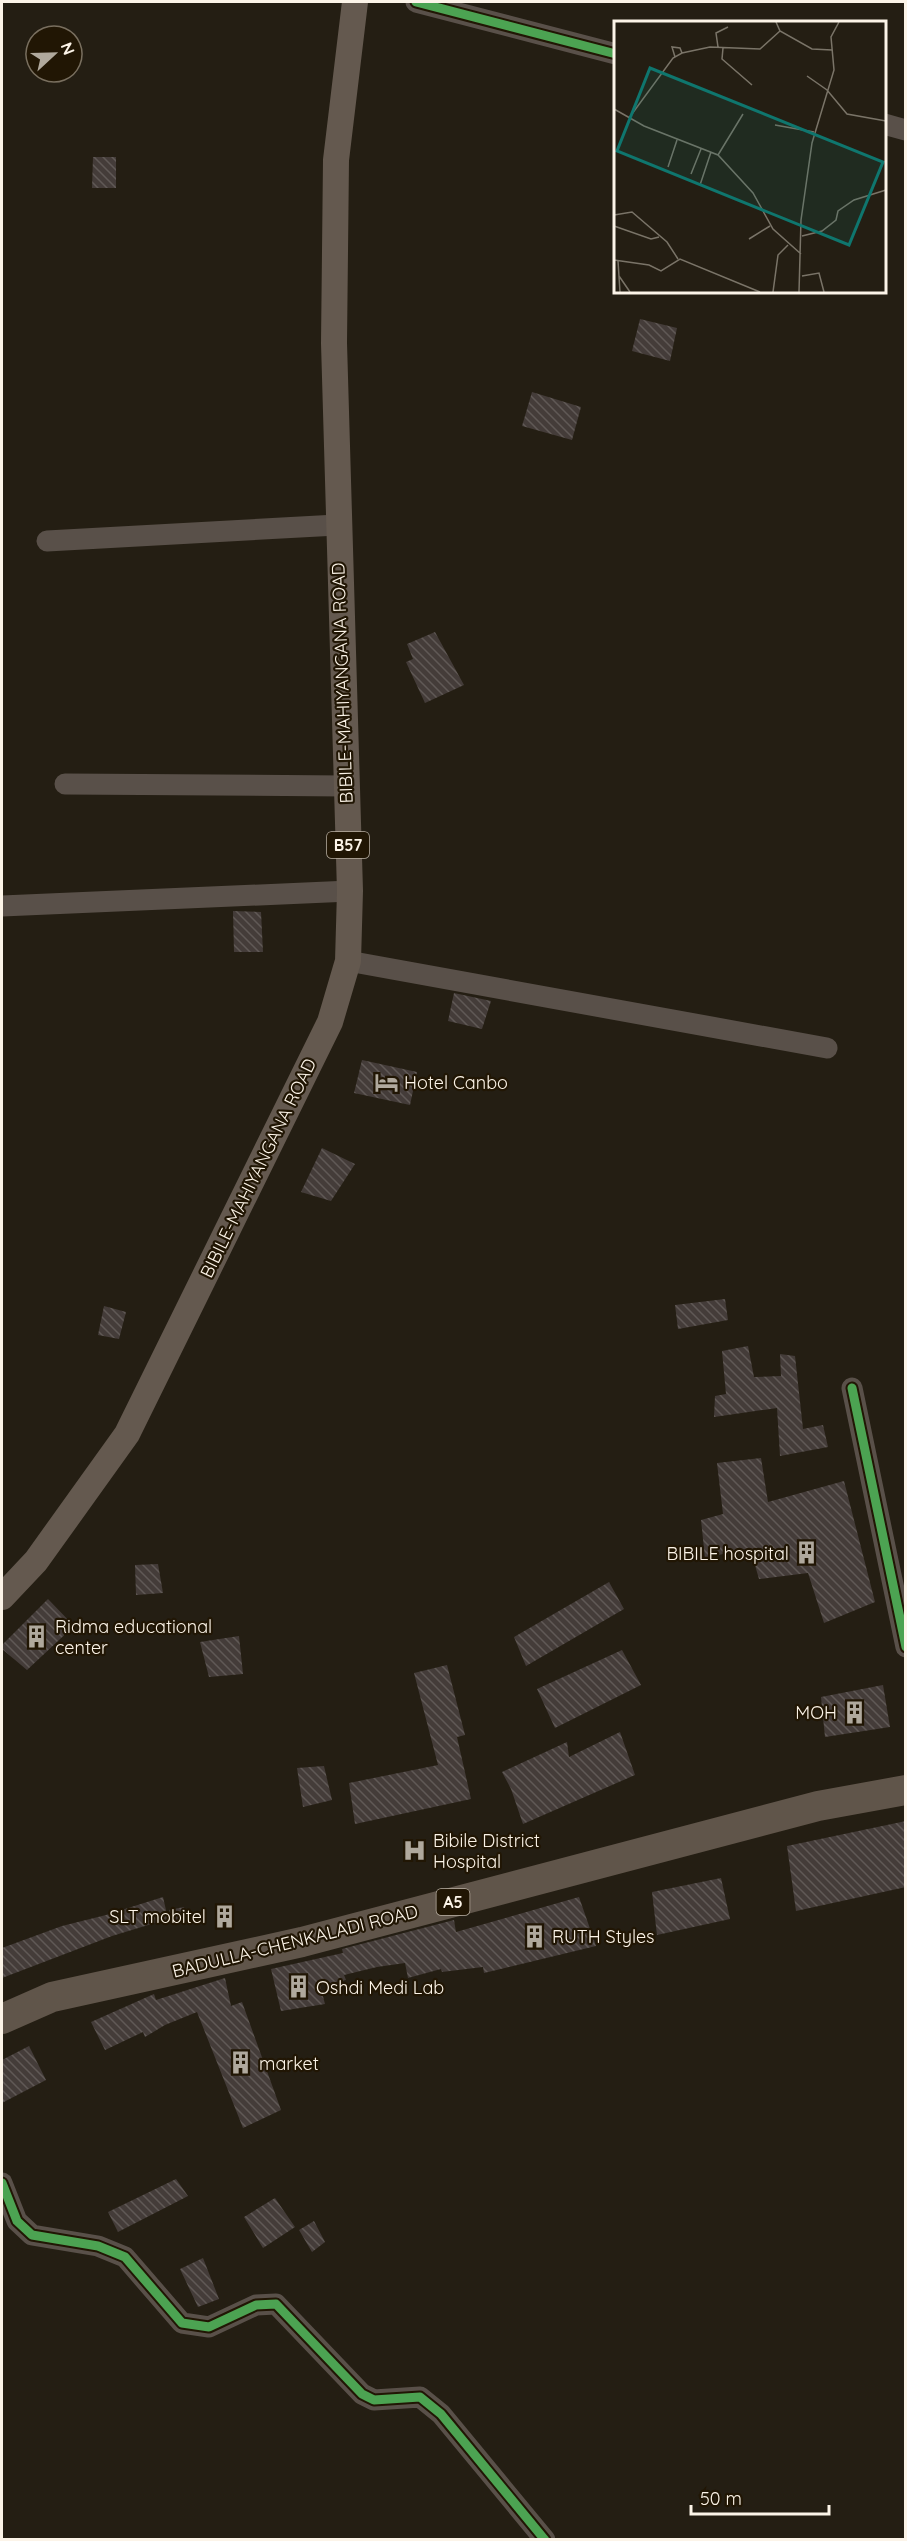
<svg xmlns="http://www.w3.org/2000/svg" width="907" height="2541" viewBox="0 0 907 2541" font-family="Quicksand,sans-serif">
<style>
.building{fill:url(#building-back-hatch)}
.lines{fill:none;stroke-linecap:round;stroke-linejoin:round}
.minor{stroke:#595049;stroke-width:21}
.major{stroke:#64594f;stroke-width:26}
.highway{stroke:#60554a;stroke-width:30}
.cycleway-casing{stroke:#211604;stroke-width:13}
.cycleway{stroke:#4ca352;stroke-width:9}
.labels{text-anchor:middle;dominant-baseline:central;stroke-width:4.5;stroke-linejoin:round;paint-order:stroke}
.shield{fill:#211604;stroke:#bab1a4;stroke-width:1.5}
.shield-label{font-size:16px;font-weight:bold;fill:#fcf4e8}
.street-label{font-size:18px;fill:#fcf4e8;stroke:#211604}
.poi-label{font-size:18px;fill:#fcf4e8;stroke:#211604;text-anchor:start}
.inset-road{fill:none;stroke:#7a7468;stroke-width:1.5}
.view{fill:#0f766e;fill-opacity:0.15;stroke:#0f766e;stroke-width:3}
.inset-edge{fill:none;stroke:#fcf4e8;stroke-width:3}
</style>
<defs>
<pattern id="building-back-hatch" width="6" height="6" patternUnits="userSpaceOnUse" patternTransform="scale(1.5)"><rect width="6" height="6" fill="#443c39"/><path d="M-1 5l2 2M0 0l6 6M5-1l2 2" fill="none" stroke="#605956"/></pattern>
</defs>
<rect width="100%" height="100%" fill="#241e13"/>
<path class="building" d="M93 157H116V188H92Z
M640 319 677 328 670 361 632 351Z
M532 392 581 407 572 440 522 426Z
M435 632 464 685 425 703 406 662 413 659 407 644Z
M233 911 261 912 263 952H234Z
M454 993 491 1001 482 1029 448 1021Z
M362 1060 417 1072 410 1105 354 1093Z
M322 1148 355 1164 331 1201 301 1192Z
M725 1299 728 1320 678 1329 675 1305Z
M104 1306 126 1312 119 1339 98 1335Z
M748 1346 754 1377 781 1376 780 1354 795 1356 803 1429 823 1425 828 1447 780 1456 777 1408 714 1417 715 1396 726 1394 722 1351Z
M761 1458 768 1502 844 1481 875 1602 824 1623 808 1573 759 1579 750 1548 705 1558 701 1520 723 1514 717 1463Z
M158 1564 163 1593 136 1595 135 1565Z
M609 1582 624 1609 526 1666 514 1637Z
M48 1599 74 1626 27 1670 2 1649V1645Z
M239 1636 243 1674 209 1677 200 1642Z
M622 1650 641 1685 555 1728 537 1689Z
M447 1665 465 1735 457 1737 471 1799 355 1824 349 1783 438 1765 414 1673Z
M883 1685 890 1727 825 1737 821 1697Z
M620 1732 635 1775 523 1824 511 1789 502 1772 567 1742 569 1757Z
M324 1766 332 1800 303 1807 297 1768Z
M906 1821V1887L796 1911 787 1846Z
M721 1878 730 1919 657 1935 652 1892Z
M163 1897 168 1919 112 1936 2 1978V1948L62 1926 106 1915Z
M579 1897 596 1946 484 1973 483 1967 442 1972 441 1969 408 1978 405 1963 377 1967 344 1975 346 1980 320 1985 325 2004 281 2011 271 1969 343 1953 342 1949 454 1920 456 1932Z
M184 1907 188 1922 175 1925 169 1910Z
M225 1978 231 2006 242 2002 281 2110 243 2128 197 2012 165 2025 145 2037 143 2032 105 2050 91 2022 154 1994 156 2000Z
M29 2046 46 2080 2 2103V2060Z
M176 2179 188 2196 118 2232 108 2212Z
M275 2198 295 2227 263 2248 244 2217Z
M314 2221 325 2242 312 2252 299 2230Z
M203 2258 219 2299 198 2307 180 2269Z"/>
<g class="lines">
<path class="minor" d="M416 2 616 54
M884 124 906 130
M47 541 337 525
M65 784 345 786
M2 906 350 891
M348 961 827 1048
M852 1388 906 1647
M2 2183 17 2221 32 2235 98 2246 125 2257 182 2323 209 2327 256 2305 276 2304 362 2394 374 2400 420 2397 441 2414 545 2540"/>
<path class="major" d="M2 1597 36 1561 127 1434 330 1022 348 961 350 891 334 343 336 160 355 2"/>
<path class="highway" d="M2 2019 52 1997 302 1942 818 1806 906 1790"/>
<defs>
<path id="cycleway" d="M416 2 616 54
M852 1388 906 1647
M2 2183 17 2221 32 2235 98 2246 125 2257 182 2323 209 2327 256 2305 276 2304 362 2394 374 2400 420 2397 441 2414 545 2540"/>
</defs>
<use href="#cycleway" class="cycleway-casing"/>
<use href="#cycleway" class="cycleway"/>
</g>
<defs>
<symbol id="hotel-bare" viewBox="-9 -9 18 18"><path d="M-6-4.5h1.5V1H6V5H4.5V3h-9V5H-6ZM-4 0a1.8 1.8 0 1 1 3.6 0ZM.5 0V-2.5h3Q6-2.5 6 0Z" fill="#b0a99d" stroke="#211604" stroke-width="2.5" paint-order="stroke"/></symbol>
<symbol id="building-bare" viewBox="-9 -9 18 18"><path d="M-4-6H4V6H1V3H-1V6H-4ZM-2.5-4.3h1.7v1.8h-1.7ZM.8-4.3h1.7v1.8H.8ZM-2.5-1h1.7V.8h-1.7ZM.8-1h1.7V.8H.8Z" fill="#b0a99d" stroke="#211604" stroke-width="2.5" paint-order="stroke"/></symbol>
<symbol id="hospital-bare" viewBox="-9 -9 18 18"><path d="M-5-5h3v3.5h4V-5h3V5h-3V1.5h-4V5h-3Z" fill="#b0a99d" stroke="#211604" stroke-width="2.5" paint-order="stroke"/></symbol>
</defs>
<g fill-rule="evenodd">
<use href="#hotel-bare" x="370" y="1066" width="33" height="33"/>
<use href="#building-bare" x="790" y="1536" width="33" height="33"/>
<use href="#building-bare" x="20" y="1620" width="33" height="33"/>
<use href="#building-bare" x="838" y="1696" width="33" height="33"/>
<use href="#hospital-bare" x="398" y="1834" width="33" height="33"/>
<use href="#building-bare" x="208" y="1900" width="33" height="33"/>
<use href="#building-bare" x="518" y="1920" width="33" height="33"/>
<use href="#building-bare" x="282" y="1970" width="33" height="33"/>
<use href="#building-bare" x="224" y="2046" width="33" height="33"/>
</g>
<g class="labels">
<g class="shield">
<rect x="327" y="832" width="42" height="26" rx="4.5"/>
<rect x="436.5" y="1889" width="33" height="26" rx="4.5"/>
</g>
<g class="shield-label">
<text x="348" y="845">B57</text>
<text x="453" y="1902">A5</text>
</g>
<g class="street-label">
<text transform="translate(342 683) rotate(-92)">BIBILE-MAHIYANGANA ROAD</text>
<text transform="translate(258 1168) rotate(-64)">BIBILE-MAHIYANGANA ROAD</text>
<text transform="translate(295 1941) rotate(-14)">BADULLA-CHENKALADI ROAD</text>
</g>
<g class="poi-label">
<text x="404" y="1082">Hotel Canbo</text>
<text x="789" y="1553" text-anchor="end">BIBILE hospital</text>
<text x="55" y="1626">Ridma educational<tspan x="55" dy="21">center</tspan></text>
<text x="837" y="1712" text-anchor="end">MOH</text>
<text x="433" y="1840">Bibile District<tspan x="433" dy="21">Hospital</tspan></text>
<text x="206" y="1916" text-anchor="end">SLT mobitel</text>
<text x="552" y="1936">RUTH Styles</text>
<text x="316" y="1987">Oshdi Medi Lab</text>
<text x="259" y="2063">market</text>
</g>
</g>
<g transform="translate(614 21)">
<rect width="272" height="272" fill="#241e13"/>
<path class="inset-road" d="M162 1 166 10 198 28 218 29M104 26 102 12 114 6M109 27 108 38 138 64M61 36 58 26 66 27 68 32M193 55 213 69 233 93 272 100M0 88 30 105 104 134 139 172 159 208 187 233M15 97 59 37 68 32 96 26 146 28 166 10M161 104 200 111M104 134 129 93M54 146 63 119M77 153 87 128M86 164 97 131M0 194 18 191 53 221 64 238M0 205 37 218 45 216M188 215 208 210 222 199 224 190 240 179 272 169M135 218 156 205M0 239 35 244 47 250 66 238 146 271M4 240 6 271M5 255 16 271M188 255 205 252 210 271M159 271 164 234 174 224M185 271 187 199 198 122 220 49 217 16 225 1"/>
<path class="view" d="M36 47 269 141 235 224 3 130Z"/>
<rect width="272" height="272" class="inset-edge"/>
</g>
<rect width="907" height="2541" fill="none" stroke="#fcf4e8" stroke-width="6"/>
<g transform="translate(54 54) rotate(68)"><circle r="28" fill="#211604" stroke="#796f5f" stroke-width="1.5"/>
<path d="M0-4.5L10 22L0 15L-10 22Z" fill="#b0a99d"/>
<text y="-9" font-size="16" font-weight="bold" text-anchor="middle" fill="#fcf4e8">N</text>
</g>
<path d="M691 2505v9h138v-9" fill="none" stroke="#fcf4e8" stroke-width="3"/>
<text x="700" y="2505" font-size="18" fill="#fcf4e8" stroke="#211604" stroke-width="4.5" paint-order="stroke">50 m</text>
</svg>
